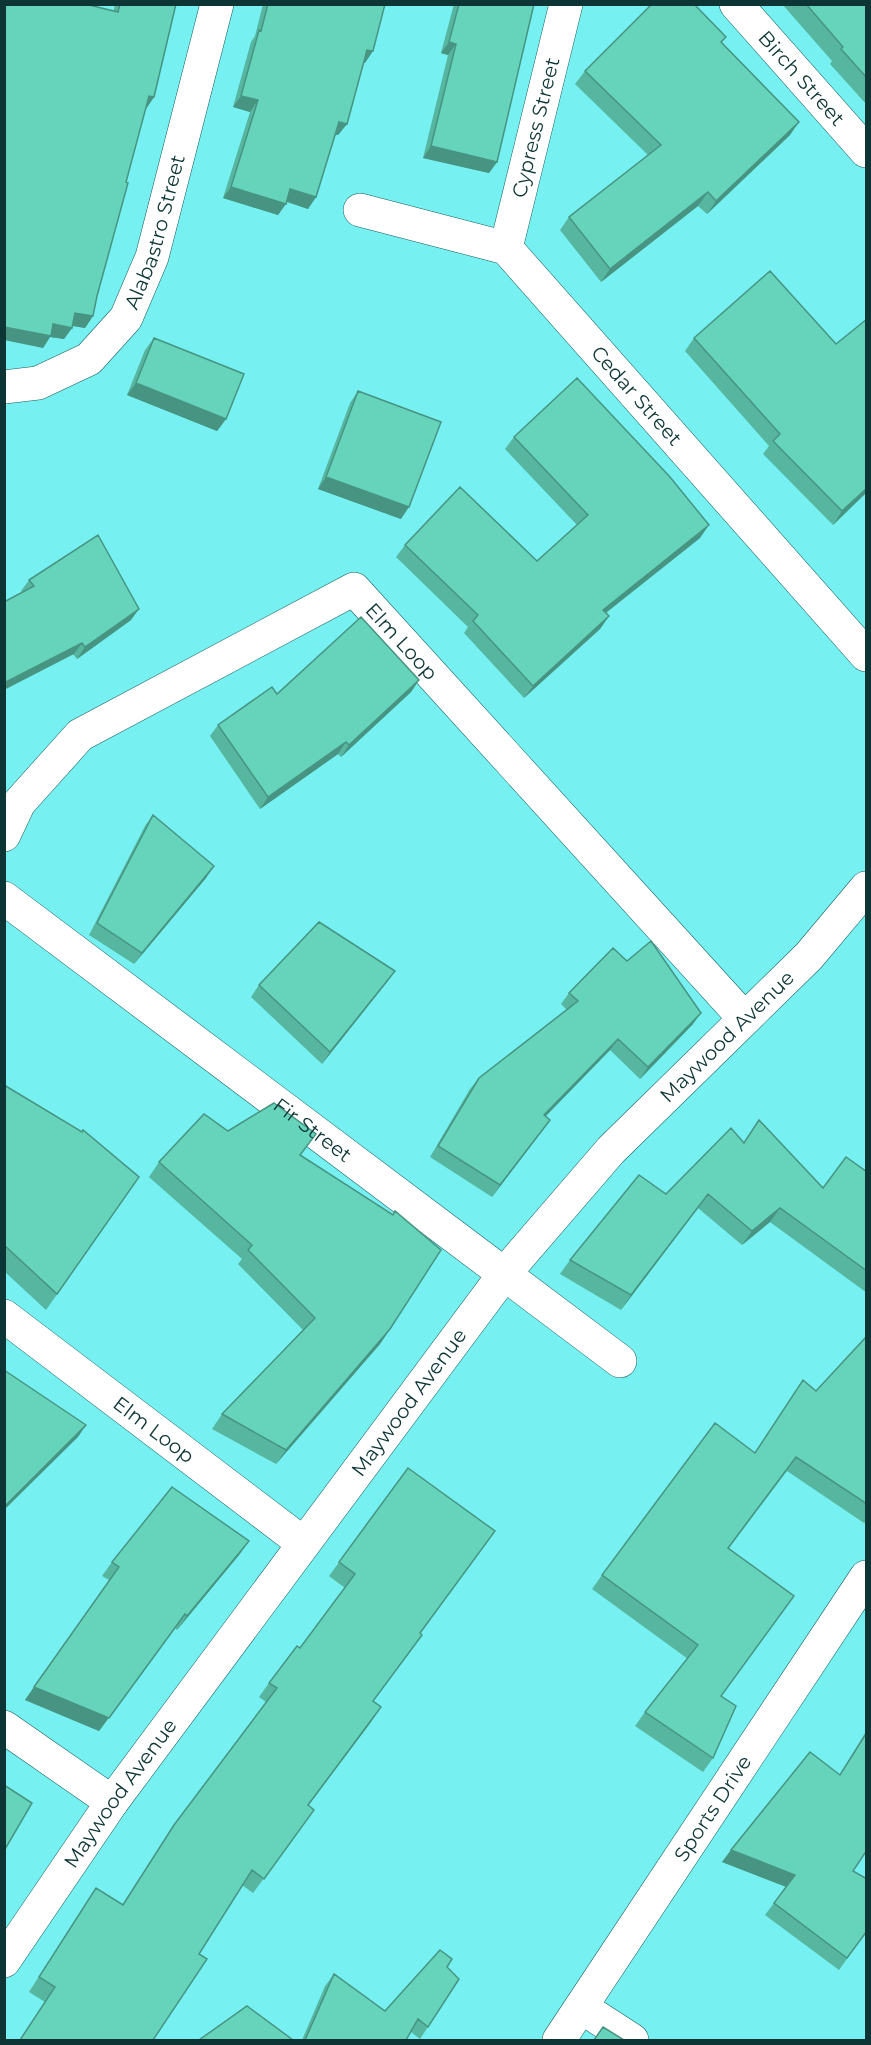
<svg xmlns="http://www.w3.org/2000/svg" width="871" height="2045" viewBox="0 0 871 2045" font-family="Montserrat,sans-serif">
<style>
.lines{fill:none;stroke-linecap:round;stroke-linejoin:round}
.street-casing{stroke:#185d5d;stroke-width:34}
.street{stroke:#fff;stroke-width:33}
.wall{fill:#57b6a0}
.shaded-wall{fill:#479482}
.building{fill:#65d4ba;stroke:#479482;stroke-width:1.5}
.labels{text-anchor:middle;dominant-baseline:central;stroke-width:5;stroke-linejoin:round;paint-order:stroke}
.street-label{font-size:20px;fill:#0d3535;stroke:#84fefe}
</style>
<rect width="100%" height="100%" fill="#76f0f0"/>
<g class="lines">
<defs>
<g id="street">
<path id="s1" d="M736 4 866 151"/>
<path id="s2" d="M360 210 506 248 866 655"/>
<path id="s3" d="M506 248 566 4"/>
<path id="s4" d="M4 387 38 383 89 359 126 318 152 257 217 4"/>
<path id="s5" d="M4 835 19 803 80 735 354 589 744 1018"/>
<path id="s6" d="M4 898 620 1361"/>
<path id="s7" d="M4 1316 303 1543"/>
<path d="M4 1727 112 1802"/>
<path id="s8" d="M4 1961 112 1802 505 1273 611 1150 809 956 866 888"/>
<path d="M581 2007 632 2040"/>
<path id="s9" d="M559 2040 866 1577"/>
</g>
</defs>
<use href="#street" class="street-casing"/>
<use href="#street" class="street"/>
</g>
<path class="wall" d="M115 4H176L154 97 145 109 97 296 93 316 85 328 73 326 72 328 64 339 50 337 43 348Z
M263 4H385L365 63H363L347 124 338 135H335L316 197 308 209 287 202 278 215 223 198 250 112 233 107 251 42 255 36Z
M454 4H534L497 162 489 173 423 158 448 55 441 53Z
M782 4H867V105L830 64 832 61Z
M722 43 790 135 707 214 698 206 601 282 560 230 569 217 648 155 575 84 585 71Z
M867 319V492L833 525 763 454 769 446 685 351 694 338 836 344Z
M154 338 226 419 217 431 127 395 145 350Z
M358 391 401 519 318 489 350 403Z
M514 437 700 538 606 613 609 616 600 629 524 698 464 633 468 627 396 557 405 545 537 561 577 525 505 449Z
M29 580 131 620 77 659 21 591Z
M419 680 411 692 341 757 338 754 260 809 210 736 218 725 277 694Z
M153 815 206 878 134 964 89 935 145 826Z
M395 971 387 982 322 1064 251 997 259 985Z
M569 993 693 1024 640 1079 610 1050 546 1116 550 1120 492 1197 430 1157 470 1089 479 1078 567 1010 561 1004Z
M4 1085 82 1132 139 1177 46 1310 4 1271Z
M228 1131 306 1148 300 1155 390 1329 380 1344 276 1464 212 1429 222 1414 303 1330 238 1264 242 1259 149 1177 159 1162Z
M744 1143 823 1188 867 1172V1293L770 1222 742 1245 698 1208 621 1310 560 1274 570 1260Z
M867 1336V1520L864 1523 787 1471 729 1548 721 1697 713 1758 703 1772 635 1726 645 1712 688 1659 592 1589 602 1575 755 1453 816 1391Z
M408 1468 420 1633 412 1649 373 1701 371 1722 308 1806 314 1810 253 1893 242 1885 199 1954 153 2040H20L45 2002 29 1992 86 1903 96 1888 122 1905 174 1825 266 1702 259 1697 269 1683 300 1648 345 1588 329 1576Z
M249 1541 239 1555 177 1630 175 1628 99 1731 25 1700 109 1580 102 1576 112 1562Z
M867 1730V1850L853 1871 867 1931 839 1970 765 1915 786 1887 722 1862 731 1850 840 1774Z
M447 1967 428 2027 420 2039 411 2032 406 2040H302L325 1986 334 1974 385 2011Z"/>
<path class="shaded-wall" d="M449 42 456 44 448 55 441 53Z
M367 50 373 51 365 63 359 61Z
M149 96 154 97 146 109 141 108Z
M241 96 258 100 250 112 233 107Z
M339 122 347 124 338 135 331 134Z
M799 122 790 135 707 214 716 201Z
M431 146 497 162 489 173 423 158Z
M231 187 286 204 278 215 223 198Z
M290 189 316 197 308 209 282 200Z
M708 192 698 206 601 282 610 269Z
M75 313 93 316 85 328 67 325Z
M53 324 72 328 64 339 50 337 43 348 4 340V327Z
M136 383 226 419 217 431 127 395Z
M326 477 409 507 401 519 318 489Z
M867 488V492L833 525 842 511Z
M709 525 700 538 594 622 603 610Z
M139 609 131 620 77 659 85 647Z
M609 616 600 629 524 698 533 686Z
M82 643 74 654 4 690V683Z
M419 680 411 692 341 757 349 745Z
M346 742 338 754 260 809 268 797Z
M214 866 206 878 134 964 142 953Z
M395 971 387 982 322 1064 330 1052Z
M701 1013 693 1024 640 1079 648 1067Z
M618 1039 610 1050 536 1126 544 1115Z
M550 1120 542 1131 492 1197 500 1185Z
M708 1194 698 1208 621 1310 631 1295Z
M780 1208 770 1222 742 1245 752 1231Z
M390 1329 380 1344 276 1464 286 1450Z
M86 1425 78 1437 4 1510V1507Z
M249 1541 239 1555 177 1630 187 1616Z
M175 1628 99 1731 25 1700 34 1687Z
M381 1707 371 1722 297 1820 308 1805Z
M731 1850 795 1875 787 1887 722 1862Z"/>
<path class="building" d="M4 4H85L118 12 120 4H176L154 97 149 96 126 182 128 183 97 296 93 316 75 313 72 328 53 324 51 336 4 327Z
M268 4H385L373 51 367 50 347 124 339 122 316 197 290 189 286 204 231 187 258 100 241 96 259 30 261 31Z
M459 4H534L497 162 431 146 456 44 449 42Z
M652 4H694L726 37 721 42 799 122 716 201 708 192 610 269 569 217 661 145 585 71Z
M806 4H867V78L841 49 843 47Z
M770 271 836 344 867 319V488L842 511 773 441 780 434 694 338Z
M154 338 244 374 226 419 136 383Z
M577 378 670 477 709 525 603 610 609 616 533 686 473 621 478 615 405 545 460 487 537 561 588 515 514 437Z
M358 391 441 422 409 507 326 477Z
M98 535 139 609 85 647 82 643 4 683V602L34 586 29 580Z
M361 617 419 680 349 745 346 742 268 797 218 725 272 687 277 694Z
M153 815 214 866 142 953 97 923Z
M319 922 395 971 330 1052 259 985Z
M651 941 701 1013 648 1067 618 1039 544 1115 550 1120 500 1185 438 1146 479 1078 578 1001 569 993 613 948 627 961Z
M4 1085 82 1132 83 1130 139 1177 57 1294 4 1245Z
M274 1103 316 1134 300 1155 393 1215 395 1211 441 1250 390 1329 286 1450 222 1414 315 1318 248 1250 252 1245 159 1162 204 1114 228 1131Z
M759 1120 823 1188 846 1157 867 1172V1271L780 1208 752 1231 708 1194 631 1295 570 1260 639 1175 666 1194 731 1128 744 1143Z
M867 1336V1504L796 1457 728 1548 794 1596 721 1696 736 1706 713 1758 645 1712 698 1645 602 1575 715 1423 755 1453 803 1380 816 1391Z
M4 1370 86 1425 4 1507Z
M408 1468 495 1531 420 1633 422 1635 373 1701 381 1707 308 1805 314 1810 264 1879 252 1870 199 1954 207 1959 153 2040H20L55 1987 39 1977 96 1888 123 1905 174 1825 277 1688 269 1683 297 1646 300 1648 355 1574 339 1562Z
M172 1487 249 1541 187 1616 185 1614 109 1718 34 1687 119 1567 112 1562Z
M867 1732V1850L853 1871 867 1879V1931L847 1958 774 1903 795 1875 731 1850 810 1752 840 1775Z
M4 1785 32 1803 4 1851Z
M440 1950 452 1959 447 1967 459 1979 428 2027 418 2019 406 2040H305L334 1974 385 2011Z
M247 2006 293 2040H199Z
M603 2027 624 2040H594Z"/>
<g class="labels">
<g class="street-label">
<text stroke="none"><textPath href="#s1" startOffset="99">Birch Street</textPath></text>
<text stroke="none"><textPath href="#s3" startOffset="124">Cypress Street</textPath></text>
<text stroke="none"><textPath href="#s4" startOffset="237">Alabastro Street</textPath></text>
<text stroke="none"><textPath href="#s2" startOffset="348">Cedar Street</textPath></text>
<text stroke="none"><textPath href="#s5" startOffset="508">Elm Loop</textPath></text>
<text stroke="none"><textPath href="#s8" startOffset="1176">Maywood Avenue</textPath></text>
<text stroke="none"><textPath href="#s6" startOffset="386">Fir Street</textPath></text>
<text stroke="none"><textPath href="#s8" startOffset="690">Maywood Avenue</textPath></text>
<text stroke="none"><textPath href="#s7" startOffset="188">Elm Loop</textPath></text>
<text stroke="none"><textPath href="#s8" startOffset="204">Maywood Avenue</textPath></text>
<text stroke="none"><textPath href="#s9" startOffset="278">Sports Drive</textPath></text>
</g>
</g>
<rect width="871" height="2045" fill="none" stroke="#0d3535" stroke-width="12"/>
</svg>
